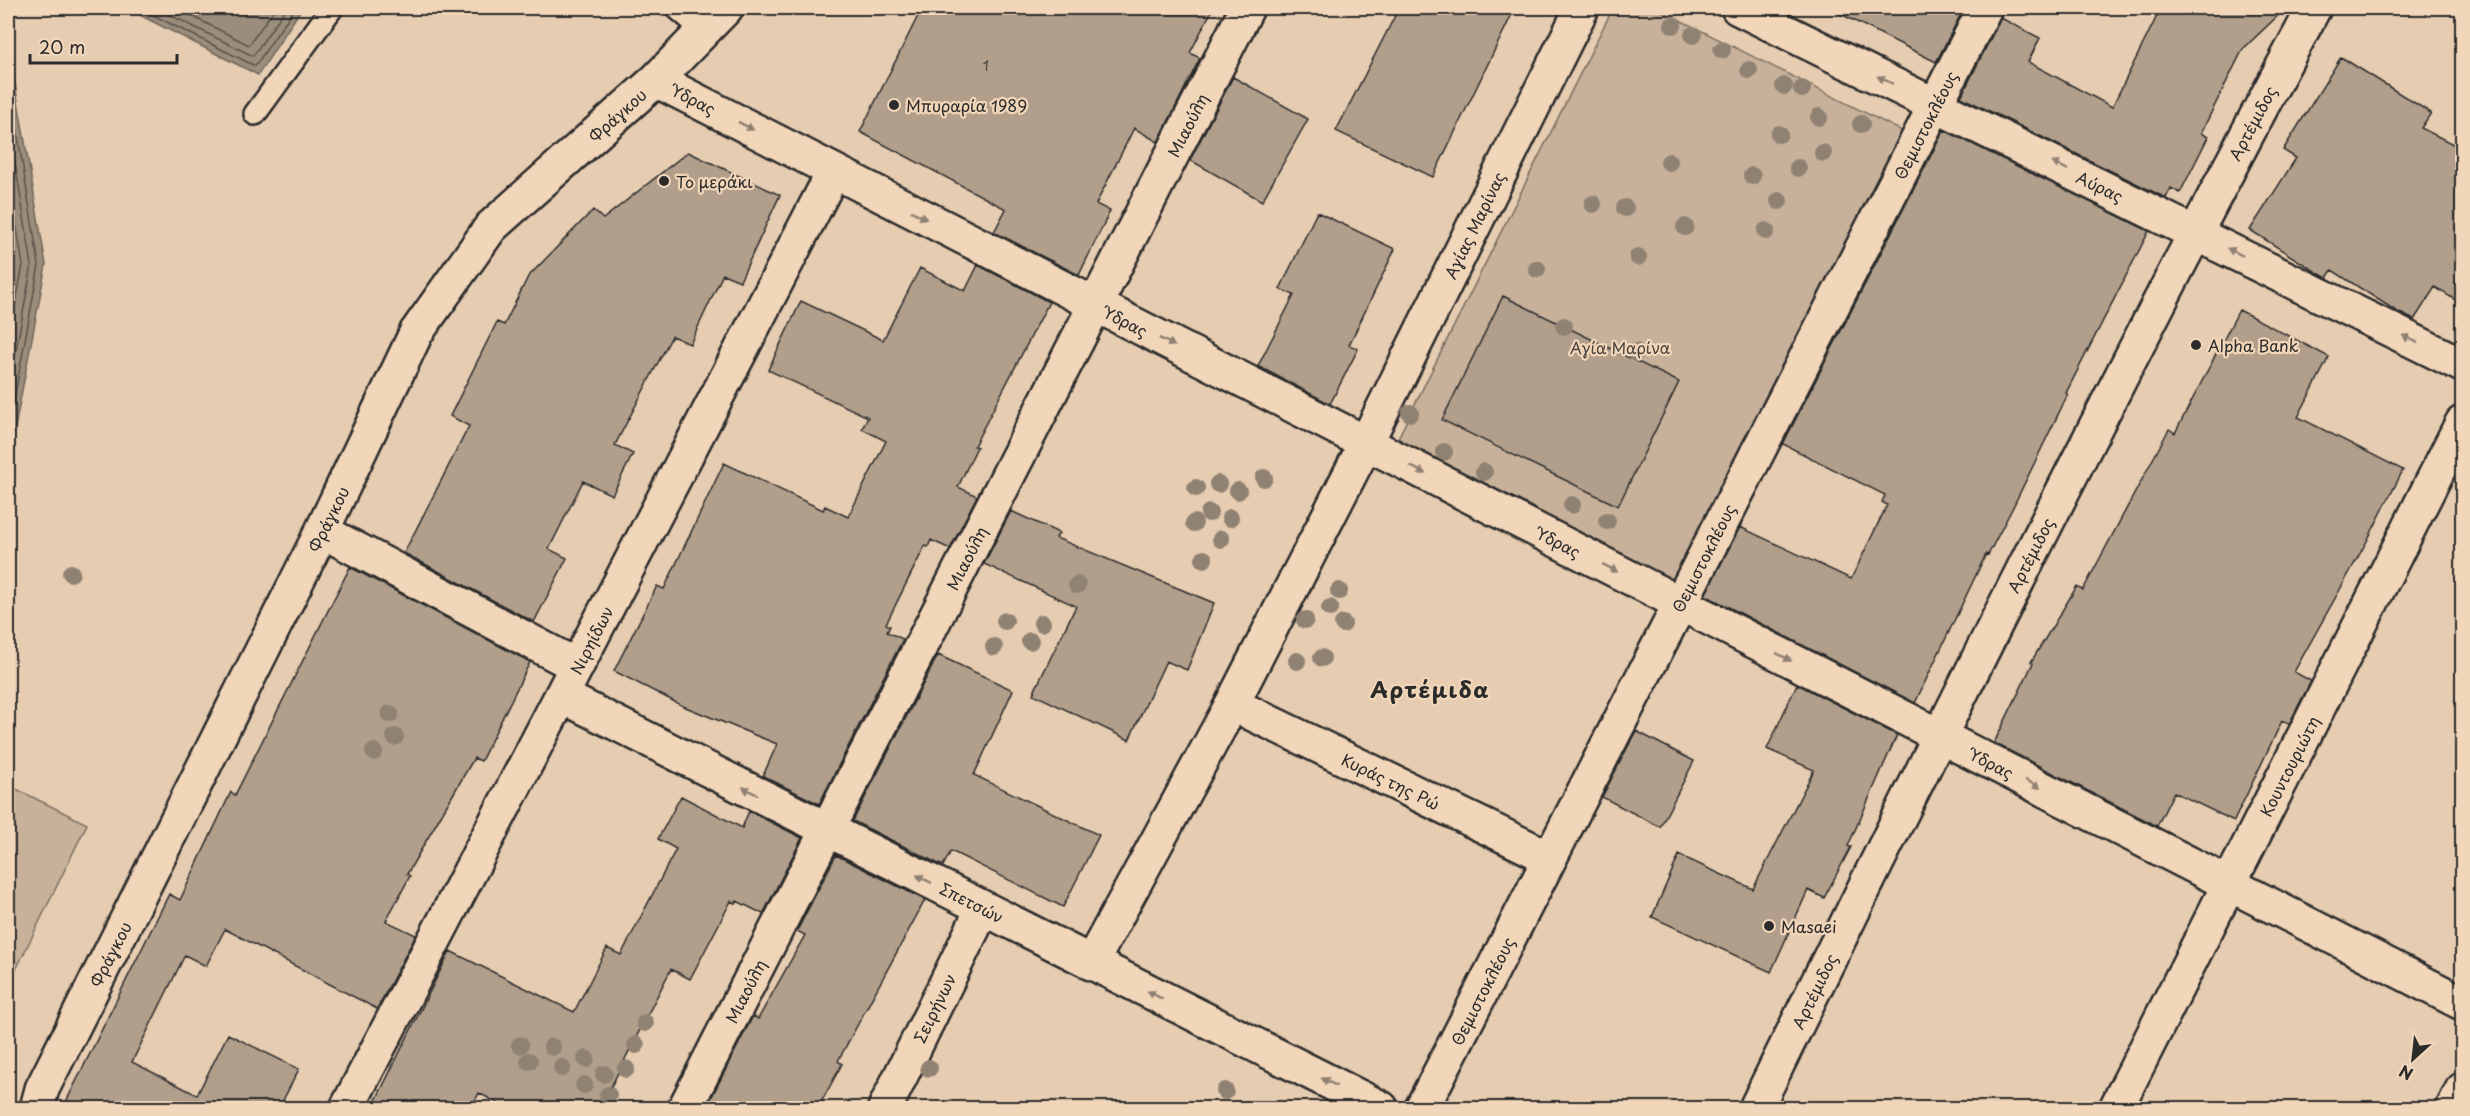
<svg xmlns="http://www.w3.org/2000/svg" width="2470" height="1116" viewBox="0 0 2470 1116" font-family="'Playpen Sans',sans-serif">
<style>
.green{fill:#c7b19a;stroke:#796e62;stroke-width:1.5}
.water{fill:#9b8d7b;stroke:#6e665b;stroke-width:1.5}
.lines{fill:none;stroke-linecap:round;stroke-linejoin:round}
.shore{stroke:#58524b;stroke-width:1.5}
.building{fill:#b19f8c;stroke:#2b2b2b;stroke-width:1.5}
.service-casing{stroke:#2b2b2b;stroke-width:26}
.minor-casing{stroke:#2b2b2b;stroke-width:38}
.secondary-casing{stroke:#2b2b2b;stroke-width:38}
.service{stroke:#f2d6b9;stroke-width:21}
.minor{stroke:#f2d6b9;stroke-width:33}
.secondary{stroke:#f2d6b9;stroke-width:33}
.tree{fill:#908273}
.oneway{fill:#8e8072}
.poi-dot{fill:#2b2b2b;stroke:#f2d6b9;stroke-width:2}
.labels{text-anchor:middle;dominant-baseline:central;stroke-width:4.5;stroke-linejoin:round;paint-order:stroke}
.number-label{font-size:14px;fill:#4c4843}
.street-label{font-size:16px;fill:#2b2b2b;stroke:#f2d6b9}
.poi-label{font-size:16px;fill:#2b2b2b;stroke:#f2d6b9;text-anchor:start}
.park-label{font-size:16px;fill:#4a4641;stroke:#f2d6b9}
.district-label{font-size:22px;font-weight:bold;letter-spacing:1.5px;fill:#2b2b2b;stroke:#f2d6b9}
</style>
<rect width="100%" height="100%" fill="#e6ccb1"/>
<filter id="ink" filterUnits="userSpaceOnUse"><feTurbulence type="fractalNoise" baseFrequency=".0167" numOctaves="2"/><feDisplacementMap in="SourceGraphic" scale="12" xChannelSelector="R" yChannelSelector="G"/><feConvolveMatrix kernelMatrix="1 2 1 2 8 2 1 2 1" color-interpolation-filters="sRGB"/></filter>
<g filter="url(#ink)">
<path class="green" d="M1613 8H1656L1904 132 1673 594 1391 452Z
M8 785 87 824 8 986Z"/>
<path class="water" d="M126 8H302L258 75Z
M8 64 13 72 46 265 8 464Z"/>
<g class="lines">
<path class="shore" d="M139 8 255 66 295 8
M156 8 253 56 286 8
M176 8 249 45 275 8
M8 76 39 265 8 432
M8 121 32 265 8 392
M8 175 23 265 8 344"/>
</g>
<path class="building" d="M922 8H1213L1190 53 1200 58 1158 142 1134 128 1096 204 1110 211 1079 275 994 232 1006 209 860 132Z
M1399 8H1515L1433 177 1336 131Z
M1829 8H1964L1936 62Z
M2161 8H2286L2243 49 2201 133 2208 137 2180 193 2171 188 2166 198 1961 97 2001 18 2040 38 2028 62 2112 107Z
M2341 57 2431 113 2421 128 2463 149V305L2435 287 2414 320 2396 311 2332 270 2327 278 2318 273 2250 230 2296 158 2283 150Z
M1233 77 1308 119 1262 201 1190 160Z
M1944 130 2149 231 2066 393 2068 394 2014 505 1988 555 1986 554 1915 703 1705 595 1740 527 1851 579 1887 505 1882 502 1885 495 1783 444Z
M688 152 780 195 740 281 723 274 690 344 672 336 615 445 633 454 612 495 583 481 549 549 567 558 534 622 404 553 469 426 450 416 497 322 504 325 528 277 593 210 603 219Z
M1317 212 1395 249 1349 345 1358 349 1330 404 1258 366 1294 295 1280 289Z
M978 265 1049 302 974 446 977 447 958 487 977 496 950 549 931 540 928 547 925 546 886 624 890 626 887 632 903 639 819 804 763 776 777 744 683 706 614 671 657 586 664 589 724 463 823 510 825 506 848 517 886 441 862 429 868 417 768 370 801 301 883 340 920 268 965 291Z
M1503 296 1679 382 1618 506 1442 420Z
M2239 310 2329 357 2298 417 2403 470 2367 541 2294 672 2311 681 2289 724 2282 721 2234 821 2174 792 2157 826 1994 743 2033 663 2031 662 2077 586 2083 590 2169 429 2175 433Z
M1011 511 1059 533 1056 538 1214 603 1187 670 1166 661 1129 740 1033 694 1076 606 984 564Z
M350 567 530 662 481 761 474 758 407 874 410 876 386 921 416 935 377 1009 225 929 206 966 185 955 132 1062 197 1095 228 1034 299 1069 279 1108H63L169 894 180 900 231 792 235 795Z
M938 655 1013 690 974 775 1099 835 1063 907 951 851 943 866 853 821Z
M1797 684 1897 735 1848 846 1851 847 1824 898 1808 890 1771 972 1652 917 1679 855 1753 889 1814 770 1767 749Z
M1636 731 1694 761 1660 827 1602 797Z
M681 796 742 828 749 811 802 838 763 914 737 901 736 904 731 901 690 979 671 969 600 1108H507L479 1093 471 1108H372L450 951 574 1012 607 948 621 955 676 849 658 839Z
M836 855 925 900 838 1061 842 1064 818 1108H706L753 1016 758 1019 805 935 797 931Z"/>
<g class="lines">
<defs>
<path id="service" d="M677 8 704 31
M255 114 332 8"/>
<path id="minor" d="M1738 8 2462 365
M656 80 2462 1003
M322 531 577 666
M562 696 1381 1108
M1232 704 1550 858
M1091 963 1232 704 1366 443 1582 8
M37 1108 42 1089 322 531 416 333 491 227 656 80 726 8
M347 1108 834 171
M685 1108 1247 8
M885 1108 983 908
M1422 1108 1985 8
M2116 1108 2462 423
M2453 1108 2462 1090"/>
<path id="secondary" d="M1756 1108C1937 739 2120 371 2314 8"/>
</defs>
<use href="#service" class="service-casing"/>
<use href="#minor" class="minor-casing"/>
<use href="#secondary" class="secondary-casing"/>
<use href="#service" class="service"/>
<use href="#minor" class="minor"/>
<use href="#secondary" class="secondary"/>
</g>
<g class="tree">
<circle cx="1673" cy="25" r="9"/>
<circle cx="1693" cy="35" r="9"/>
<circle cx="1722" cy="50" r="9"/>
<circle cx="1749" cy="70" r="9"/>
<circle cx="1784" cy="86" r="9"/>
<circle cx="1802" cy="89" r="9"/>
<circle cx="1819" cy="117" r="9"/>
<circle cx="1861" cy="124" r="9"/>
<circle cx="1779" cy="134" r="9"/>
<circle cx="1823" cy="153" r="9"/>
<circle cx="1669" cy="162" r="9"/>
<circle cx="1798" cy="168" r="9"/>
<circle cx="1752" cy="176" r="9"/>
<circle cx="1779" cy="201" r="9"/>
<circle cx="1593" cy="204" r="9"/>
<circle cx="1625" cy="208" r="9"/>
<circle cx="1685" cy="227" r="9"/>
<circle cx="1766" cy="231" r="9"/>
<circle cx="1638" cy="257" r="9"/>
<circle cx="1537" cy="269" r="9"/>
<circle cx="1564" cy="326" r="9"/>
<circle cx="1636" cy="352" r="9"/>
<circle cx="1410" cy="413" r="9"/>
<circle cx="1444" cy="452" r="9"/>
<circle cx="1484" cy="472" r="9"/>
<circle cx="1264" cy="478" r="9"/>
<circle cx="1218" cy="484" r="9"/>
<circle cx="1196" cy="488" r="9"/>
<circle cx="1238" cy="491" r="9"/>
<circle cx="1572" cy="505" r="9"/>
<circle cx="1209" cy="513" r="9"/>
<circle cx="1230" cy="518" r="9"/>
<circle cx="1607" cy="521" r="9"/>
<circle cx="1194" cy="523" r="9"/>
<circle cx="1221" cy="539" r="9"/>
<circle cx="1204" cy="559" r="9"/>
<circle cx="71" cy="573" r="9"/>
<circle cx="1077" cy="585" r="9"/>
<circle cx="1339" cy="591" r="9"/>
<circle cx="1330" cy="608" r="9"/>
<circle cx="1305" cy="620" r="9"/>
<circle cx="1005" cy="621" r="9"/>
<circle cx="1042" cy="623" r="9"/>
<circle cx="1343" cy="624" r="9"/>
<circle cx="1030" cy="641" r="9"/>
<circle cx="994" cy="647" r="9"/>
<circle cx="1322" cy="658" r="9"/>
<circle cx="1297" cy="661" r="9"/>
<circle cx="390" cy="714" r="9"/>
<circle cx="395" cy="737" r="9"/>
<circle cx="374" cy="752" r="9"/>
<circle cx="645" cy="1023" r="9"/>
<circle cx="520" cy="1045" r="9"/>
<circle cx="636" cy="1045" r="9"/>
<circle cx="552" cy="1047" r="9"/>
<circle cx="586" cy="1059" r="9"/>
<circle cx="529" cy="1061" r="9"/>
<circle cx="562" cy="1068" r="9"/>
<circle cx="929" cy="1068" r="9"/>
<circle cx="626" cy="1069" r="9"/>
<circle cx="604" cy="1074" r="9"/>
<circle cx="584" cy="1085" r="9"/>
<circle cx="1225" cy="1091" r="9"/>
<circle cx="608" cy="1095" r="9"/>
</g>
<defs><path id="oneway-solid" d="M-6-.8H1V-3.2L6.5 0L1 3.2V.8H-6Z" transform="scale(1.5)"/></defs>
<g class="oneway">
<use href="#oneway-solid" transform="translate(1885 80) rotate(-154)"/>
<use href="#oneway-solid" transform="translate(746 126) rotate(27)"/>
<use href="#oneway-solid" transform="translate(2060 166) rotate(-154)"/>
<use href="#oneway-solid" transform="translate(919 215) rotate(27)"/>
<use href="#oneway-solid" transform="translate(2235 252) rotate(-154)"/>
<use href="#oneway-solid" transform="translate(2410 339) rotate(-154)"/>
<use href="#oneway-solid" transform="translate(1167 342) rotate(27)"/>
<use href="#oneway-solid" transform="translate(1418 470) rotate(27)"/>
<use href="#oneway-solid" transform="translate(1610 568) rotate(27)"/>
<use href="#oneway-solid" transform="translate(1784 657) rotate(27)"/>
<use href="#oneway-solid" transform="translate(2033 784) rotate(27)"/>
<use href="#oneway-solid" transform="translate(750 791) rotate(-153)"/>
<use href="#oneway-solid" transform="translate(924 879) rotate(-153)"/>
<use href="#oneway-solid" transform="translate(1155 995) rotate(-153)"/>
<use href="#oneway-solid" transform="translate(1329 1082) rotate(-153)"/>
</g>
</g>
<g class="poi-dot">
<circle cx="894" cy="105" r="6"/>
<circle cx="664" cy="181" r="6"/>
<circle cx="2196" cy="345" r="6"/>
<circle cx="1769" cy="926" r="6"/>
</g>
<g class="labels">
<g class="number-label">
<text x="986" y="65">1</text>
</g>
<g class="street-label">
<text transform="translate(694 99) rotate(27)">Ύδρας</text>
<text transform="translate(617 115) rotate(-42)">Φράγκου</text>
<text transform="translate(2252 123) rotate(-62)">Αρτέμιδος</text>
<text transform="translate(1187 125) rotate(-63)">Μιαούλη</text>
<text transform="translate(1925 125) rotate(-63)">Θεμιστοκλέους</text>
<text transform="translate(2100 186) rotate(26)">Αύρας</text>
<text transform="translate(1474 225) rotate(-64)">Αγίας Μαρίνας</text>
<text transform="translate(1126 321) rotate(27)">Ύδρας</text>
<text transform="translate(328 519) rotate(-64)">Φράγκου</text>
<text transform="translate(1559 542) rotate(27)">Ύδρας</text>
<text transform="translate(2030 555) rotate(-63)">Αρτέμιδος</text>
<text transform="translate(966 558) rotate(-63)">Μιαούλη</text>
<text transform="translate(1703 558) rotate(-63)">Θεμιστοκλέους</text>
<text transform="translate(591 640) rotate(-63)">Νιρηίδων</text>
<text transform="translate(1992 763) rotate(27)">Ύδρας</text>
<text transform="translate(2289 766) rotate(-63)">Κουντουριώτη</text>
<text transform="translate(1391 781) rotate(26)">Κυράς της Ρώ</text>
<text transform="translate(972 902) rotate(27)">Σπετσών</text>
<text transform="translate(110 954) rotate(-63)">Φράγκου</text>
<text transform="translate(745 991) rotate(-63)">Μιαούλη</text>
<text transform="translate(1482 991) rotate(-63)">Θεμιστοκλέους</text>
<text transform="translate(1814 991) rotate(-64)">Αρτέμιδος</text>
<text transform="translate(934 1008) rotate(-64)">Σειρήνων</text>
</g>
<g class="poi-label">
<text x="906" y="105">Μπυραρία 1989</text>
<text x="676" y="181">Το μεράκι</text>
<text x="2208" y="345">Alpha Bank</text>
<text x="1781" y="926">Masaei</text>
</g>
<g class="park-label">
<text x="1620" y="347">Αγία Μαρίνα</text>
</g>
<g class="district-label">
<text x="1430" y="688">Αρτέμιδα</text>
</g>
</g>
<rect width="2470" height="1116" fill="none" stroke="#f2d6b9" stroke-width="30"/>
<rect x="15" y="15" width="2440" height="1086" fill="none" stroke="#2b2b2b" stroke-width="2" filter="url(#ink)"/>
<g transform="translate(2413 1059) rotate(207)" stroke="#f2d6b9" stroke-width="4.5" paint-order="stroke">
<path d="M0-4.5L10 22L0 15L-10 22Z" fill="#2b2b2b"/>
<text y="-9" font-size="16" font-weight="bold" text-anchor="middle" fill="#2b2b2b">N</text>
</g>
<path d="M30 54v9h147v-9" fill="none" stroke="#2b2b2b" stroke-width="3"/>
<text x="39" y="54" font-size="18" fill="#2b2b2b" stroke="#f2d6b9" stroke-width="4.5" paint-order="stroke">20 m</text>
</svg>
